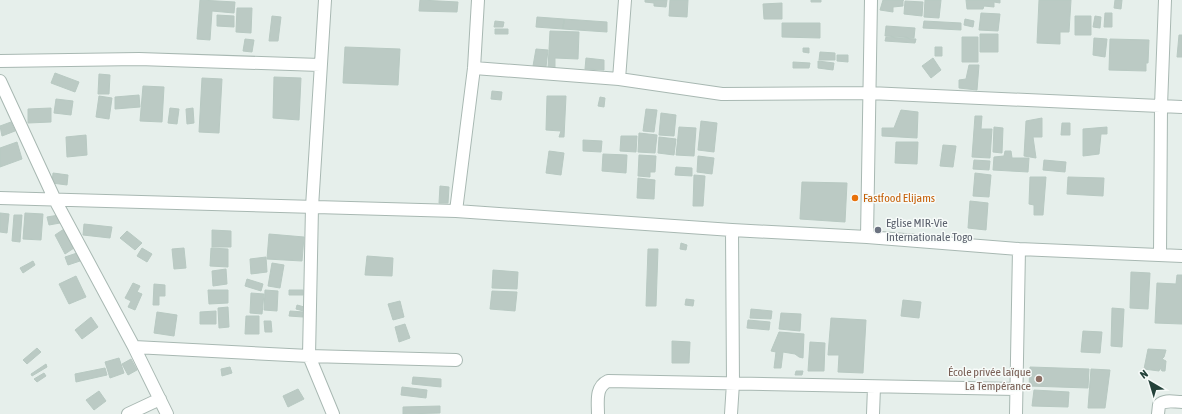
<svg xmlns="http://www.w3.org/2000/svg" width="1182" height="414" viewBox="0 0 1182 414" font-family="'Asap Condensed',sans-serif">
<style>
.building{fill:#bbcac4;stroke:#b8c9c2}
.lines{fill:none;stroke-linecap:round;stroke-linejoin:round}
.minor-casing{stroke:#a8b8b2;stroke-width:14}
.minor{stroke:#fff;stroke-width:12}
.food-dot{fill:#e8710a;stroke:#f7fbf9;stroke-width:1.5}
.worship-dot{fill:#6b7280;stroke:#f7fbf9;stroke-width:1.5}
.education-dot{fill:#8d6e63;stroke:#f7fbf9;stroke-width:1.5}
.labels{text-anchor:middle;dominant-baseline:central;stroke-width:3;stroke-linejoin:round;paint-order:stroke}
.food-label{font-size:12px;fill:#c56008;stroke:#f7fbf9;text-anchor:start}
.worship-label{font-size:12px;fill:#5b616d;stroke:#f7fbf9;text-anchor:start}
.education-label{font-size:12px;fill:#785e54;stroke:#f7fbf9;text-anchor:end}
</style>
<rect width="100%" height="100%" fill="#e6efeb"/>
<path class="building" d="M200 0 235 2 234 13 212 11 210 40 197 39Z
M420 0 458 2 457 12 419 11Z
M645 0H667L666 7 654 6V3L645 2Z
M670 0H688L687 17 669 16Z
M811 0H821V2H811Z
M883 0H904H903V6L893 7V12L880 10Z
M925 0H941L939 18 924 17Z
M966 0H1000V3L994 2V7L984 6 983 9H967Z
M1039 0H1071L1069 32H1060V44L1037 43Z
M1115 0H1122L1121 9 1114 8Z
M905 1 923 2 922 16 904 14Z
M782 3V19H764L763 4Z
M237 8H252L251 33 236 32Z
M981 13 1000 14 998 31 979 30Z
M1105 13H1112V27H1104Z
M217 15 234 16V27L217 26Z
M272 16 281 17 278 41H269Z
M1075 16H1091V35H1075Z
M1095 16 1101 17 1100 28 1093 27Z
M537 17 564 19 563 29 536 27Z
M564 19 607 22V32L563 29Z
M965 19 974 21 973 27 964 25Z
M495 21 504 22 503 27H494Z
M924 21 961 23V30L923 28Z
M782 23H820V38L782 37Z
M886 26 915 28 914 38 885 36Z
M495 29H508V34H495Z
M550 31 579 32 578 59 555 58V68H548Z
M980 34H998V52H980Z
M1179 35H1182V57H1177Z
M886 37 916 39 915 43 885 41Z
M962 37H978V62H962Z
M1094 38 1107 39 1105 57 1093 55Z
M245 39 254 40 252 52 243 51Z
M1110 39 1149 40 1148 63H1146V71L1109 70Z
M345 47 400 49 398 85 343 83Z
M935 47H942V56H935Z
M803 48H809V53L803 52Z
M536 49 548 50 546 67 533 66Z
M820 52 835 53V60H819Z
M837 55H848V62L837 61Z
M586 58 604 60V70L585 69Z
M933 58 941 70 931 78 922 66Z
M818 61 834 63 833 70 818 68Z
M793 62 810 63 809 68H793Z
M969 65H979L977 90 959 88V80L966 79Z
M55 73 79 82 75 92 51 83Z
M99 74 110 75 109 94H98Z
M274 77 301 78 299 120 273 118Z
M202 78 222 79 219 133 199 132Z
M143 86 164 87 162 122 140 121Z
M492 91 502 92 501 100 491 99Z
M139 95 140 107 115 109V97Z
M99 96 112 98 109 119 96 117Z
M547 96H566L564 137H559L561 131 546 130Z
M600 97 605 98 604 107 598 106Z
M56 99 73 101 71 115 54 113Z
M51 108V122L28 123V109Z
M170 108 179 109 177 124 168 123Z
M193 108 194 123 187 124 186 109Z
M646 109 657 110 654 132 643 131Z
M901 110 918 112 917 138 882 136V128H894Z
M661 113 676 115 674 136 659 135Z
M975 116H982L981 129H992L990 158 972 157Z
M1042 118V137H1033L1036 158 1024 156 1026 121Z
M701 121 717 123 714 152 698 150Z
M11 122 15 131 2 136 0 126Z
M1062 123H1070V135H1061Z
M679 127 696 128 694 156 676 155Z
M994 127 1003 128 1002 153 993 152Z
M1107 127V134H1101L1099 154 1083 156V129Z
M639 133 657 135 655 153 638 152Z
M86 135 87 155 67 157 66 137Z
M621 136H637L636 152 620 151Z
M659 137 676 139 674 155 658 153Z
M583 140 602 141 601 152 583 151Z
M17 142 22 159 0 167V148Z
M896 142H918L917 164 895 163Z
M943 145 956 146 953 167 940 166Z
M549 151 564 153 561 175 546 173Z
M1005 151H1011L1012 158H1029L1028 172 993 170 994 157 1004 156Z
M603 154 627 155 626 173 602 171Z
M639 155 656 156 655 172H650V177L638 176Z
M698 156 714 158 712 174 697 172Z
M974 160 990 161 989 170 973 169Z
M1044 160 1066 162 1065 172 1043 170Z
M676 167 692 168V176L675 175Z
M53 173 68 175 67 185 52 183Z
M975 173 991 175 989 197 973 196Z
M694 175 705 176 703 206H693Z
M1030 177H1046L1043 215H1034V205L1029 204Z
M1068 177 1104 178 1103 196 1067 194Z
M638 178 655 180 654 199 637 198Z
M802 182 847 183 845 222 800 219Z
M440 186 449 187 448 203H439Z
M970 201 988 203 986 230 968 228Z
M0 213 9 214 7 233 0 232Z
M25 213 43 214 41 240 23 239Z
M14 215H22L20 242 12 241Z
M59 215 60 223 49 225 47 217Z
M84 224 112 227 110 238 83 235Z
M64 229 74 248 65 254 55 235Z
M212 230 231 231V247H212Z
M127 231 142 243 135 250 120 238Z
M269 234 304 237 302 261 267 259Z
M681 243 687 245 686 250 680 249Z
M142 248 152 254 147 262 137 256Z
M184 248 186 268 174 269 172 249Z
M211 248 228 249V267L210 266Z
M648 249H658L656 306H646Z
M77 253 80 261 68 265 65 257Z
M367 256 393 258 392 276 365 275Z
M266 257 267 272 251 274 250 259Z
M33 261 35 265 23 273 20 268Z
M272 263 284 265 280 288 268 286Z
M226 269 227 284 213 286 212 271Z
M493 270 518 272 517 289 492 288Z
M1131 272 1150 273 1148 309 1130 308Z
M1177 275H1182V324L1155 323 1157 283 1176 284Z
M76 276 86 297 69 304 59 284Z
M247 279 263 284 261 291 245 286Z
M133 283 140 286 137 292 142 294 135 310 128 307 131 301 125 298Z
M154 284 165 285V296H159V305H153Z
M208 290H228V303L209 304Z
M265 290 278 291 277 311 264 310Z
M289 290H303V295H289Z
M492 291 517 292 515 311 490 309Z
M251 293 264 294 262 314 250 313Z
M686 299 694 300 693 306 685 305Z
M903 300 921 302 919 318 901 316Z
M400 301 404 317 393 320 388 304Z
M297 305 308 308 307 312 296 309Z
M228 307 229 327 219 328 218 308Z
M1112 308 1124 309 1122 347 1111 346Z
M751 309 772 311 771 319 750 318Z
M216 311V324H200V312Z
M290 311 304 312 303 317 289 316Z
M157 312 177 315 174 336 154 333Z
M781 313 801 314 800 331 779 329Z
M246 316H259V334H245Z
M91 317 98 327 82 339 75 330Z
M831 318 866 320 863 373 838 372 839 355H828Z
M748 320 770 322 769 330 747 328Z
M264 321H271L272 332H265Z
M405 324 410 338 399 342 395 327Z
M1083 331 1102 332 1100 353 1081 352Z
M779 332 804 334 803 358 799 357 795 354 783 352 781 368H774L776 352 771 351Z
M672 341 690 342 689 363H672Z
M810 342 825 343 824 371H808Z
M37 348 41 352 27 364 23 360Z
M1148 349 1166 350 1164 357 1162 359 1166 361 1165 371H1162L1160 368 1159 371 1144 369Z
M119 358 124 373 110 378 105 362Z
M131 359 137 370 128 375 122 364Z
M46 364 47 367 32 376 31 374Z
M230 367 232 373 222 376 221 369Z
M1030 367 1089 369 1088 388 1029 386Z
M105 368 107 375 76 382 75 374Z
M1091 369 1110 370 1105 408H1088Z
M796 371H803L802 375H795Z
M44 373 46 376 37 382 34 379Z
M413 377 441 379V387L412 384Z
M402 387 427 390 426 398 401 395Z
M298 389 304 399 288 407 283 396Z
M1034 390 1069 392 1068 407 1032 406Z
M99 391 106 401 94 410 86 400Z
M440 406V413L403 414V407Z"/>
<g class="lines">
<defs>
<path id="minor" d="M325 0 312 207 309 356 333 414
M0 61 139 59 320 65
M474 68 619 79 722 94 869 93 1182 107
M619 79 625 0
M0 81 55 200 134 347 167 414
M0 198 456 211 732 230 867 237 1019 249 1182 256
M456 211 474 68 478 0
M867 237 871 0
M1160 255 1161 106 1165 0
M134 347 309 356 456 360
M128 414 160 399
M598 414C598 402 595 387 608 381L1016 389
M731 414 733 383 732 230
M873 414 874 387
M1016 414 1019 249
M1158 414 1159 405C1165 399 1174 402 1182 402"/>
</defs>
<use href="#minor" class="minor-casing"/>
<use href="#minor" class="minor"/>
</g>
<circle class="food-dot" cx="855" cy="198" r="4"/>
<circle class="worship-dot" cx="878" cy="230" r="4"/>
<circle class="education-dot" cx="1039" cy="379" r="4"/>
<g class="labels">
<g class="food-label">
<text x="863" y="198">Fastfood Elijams</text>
</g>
<g class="worship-label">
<text x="886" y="223">Eglise MIR-Vie<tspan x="886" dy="14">Internationale Togo</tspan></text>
</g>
<g class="education-label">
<text x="1031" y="372">École privée laïque<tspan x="1031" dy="14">La Tempérance</tspan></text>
</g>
</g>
<g transform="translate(1150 382) rotate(322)" stroke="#f7fbf9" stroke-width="3" paint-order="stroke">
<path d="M0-3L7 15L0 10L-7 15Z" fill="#24423a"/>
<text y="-6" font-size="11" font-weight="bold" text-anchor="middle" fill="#24423a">N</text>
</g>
</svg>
